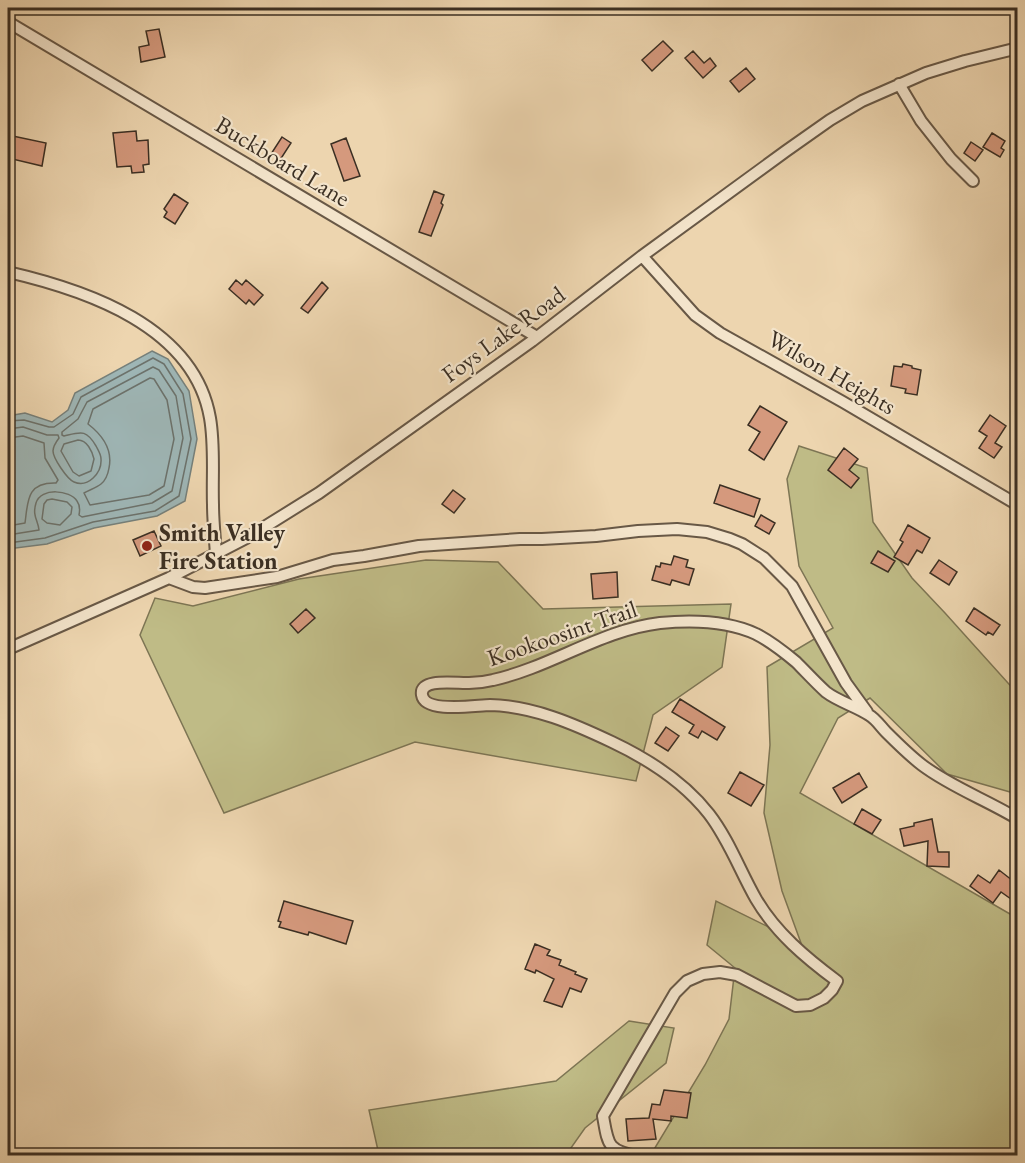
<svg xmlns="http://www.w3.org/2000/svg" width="1025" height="1163" viewBox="0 0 1025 1163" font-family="'EB Garamond',serif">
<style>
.green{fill:#bfbb86;stroke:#7d7554;stroke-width:1.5}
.water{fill:#9eb6b6;stroke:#76807b;stroke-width:1.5}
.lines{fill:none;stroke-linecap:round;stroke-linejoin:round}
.shore{stroke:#6c726c;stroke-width:1.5}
.building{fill:#d5997d;stroke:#3b2f23;stroke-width:1.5}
.minor-casing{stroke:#685846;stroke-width:14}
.minor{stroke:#f3e4cb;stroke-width:10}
.poi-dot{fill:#8f2418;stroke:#f3e4cb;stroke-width:2}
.labels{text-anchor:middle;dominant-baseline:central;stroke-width:4.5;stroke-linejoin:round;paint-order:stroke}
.street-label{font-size:24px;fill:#3b2f23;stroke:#f3e4cb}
.poi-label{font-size:24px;font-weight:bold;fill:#3b2f23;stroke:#f3e4cb;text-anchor:start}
</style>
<rect width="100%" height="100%" fill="#edd5af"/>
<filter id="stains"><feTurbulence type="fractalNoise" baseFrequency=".00333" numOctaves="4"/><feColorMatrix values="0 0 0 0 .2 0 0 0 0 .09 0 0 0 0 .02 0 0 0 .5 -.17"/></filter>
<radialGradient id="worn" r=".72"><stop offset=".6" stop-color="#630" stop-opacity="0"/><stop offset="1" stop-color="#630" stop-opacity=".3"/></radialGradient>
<path class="green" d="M799 446 867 468 873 522 912 578 945 613 1017 693V794L947 774 870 698 838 718 800 793 1017 918V1155L650 1156 705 1065 729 1019 735 968 707 945 716 901 801 943 782 891 764 813 770 745 767 667 833 628 799 566 787 479Z
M426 560 498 562 543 609 731 604 722 667 653 715 636 781 415 742 224 813 140 635 155 598 193 606 299 579Z
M629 1021 674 1028 666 1063 585 1128 566 1155H379L369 1110 556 1081Z"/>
<path class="water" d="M152 351 168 359 189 391 197 439 185 501 157 516 94 528 47 544 8 549V416L25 413 52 422 68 410 75 393Z"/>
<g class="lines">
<path class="shore" d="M150 378 154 379 167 400 174 439 164 486 149 495 90 505 84 493C89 490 96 488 101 484 106 480 108 474 109 468 113 449 101 434 88 424L93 409Z
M8 421 24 420 49 427H54L73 414 81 397 153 358 164 364 183 394 191 439 179 496 155 511 93 522 45 538 8 543
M8 429 23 427 47 435H58L59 438C56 442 53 446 53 451 53 458 67 479 74 482 88 488 102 473 101 459 101 454 98 450 96 446 86 429 81 432 64 436L62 435V432L78 419 87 402 153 367 159 370 176 396 183 438 172 491 152 503 82 517 79 515C80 510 80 505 77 501 70 490 41 487 36 503 32 516 38 520 39 530L8 535
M8 438 23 436 44 443 45 458 58 480 56 483C26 482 28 502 25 523L8 526
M78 440C87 440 92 451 94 459L91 471 79 476 73 472 61 451 64 444Z
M52 499 67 502 72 507 71 514 60 525 47 523 42 519 44 504 47 500Z"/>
</g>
<path class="building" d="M159 29 165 57 141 62 139 47 149 45 146 31Z
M663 41 673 51 652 71 642 60Z
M693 51 704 63 710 58 716 66 703 78 685 58Z
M746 68 755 79 739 92 730 81Z
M136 131 137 141 148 140 149 164 143 165 144 172 132 173 131 166 117 167 113 133Z
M992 133 1005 141 1001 148 1004 150 1000 157 983 147Z
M8 135 46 143 42 166 8 158Z
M282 137 291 143 280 160 271 154Z
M346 138 360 176 344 181 331 144Z
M971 142 983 150 975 161 964 153Z
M434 191 444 195 441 203 443 205 431 236 419 232Z
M174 194 188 203 175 224 164 217 167 212 164 209Z
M236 280 242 285 246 280 263 295 254 305 249 300 246 304 229 289Z
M322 282 328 288 308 313 301 308Z
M903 364 912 366V368L921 370 917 395 905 393 906 389 891 386 894 366 902 367Z
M760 406 787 422 764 460 749 450 760 432 748 425Z
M990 415 1006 426 995 443 1002 447 994 458 979 448 987 436 979 431Z
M844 448 858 459 849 470 859 478 851 488 828 470Z
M720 485 760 499 754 517 714 503Z
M453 490 465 499 454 513 442 504Z
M761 515 775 523 769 534 755 526Z
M908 525 930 538 922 553 917 550 908 565 894 557 903 542 900 540Z
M154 531 161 546 140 556 133 540Z
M878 551 895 561 888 572 871 563Z
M674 556 688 560 686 567 694 569 689 585 672 580 670 585 652 580 656 566 660 567 661 563 671 565Z
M939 560 957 572 949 585 930 573Z
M617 572 618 597 593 599 591 574Z
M974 608 1000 625 993 635 988 632 986 635 966 621Z
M306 609 315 618 298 633 290 624Z
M680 699 725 727 717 740 702 731 698 738 689 733 694 725 672 712Z
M666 727 679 736 668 751 655 743Z
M740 772 764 785 751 806 728 793Z
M859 773 867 787 842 803 833 788Z
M862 809 881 820 872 834 854 824Z
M932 819 938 852H949V867L927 866 928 841 904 846 900 829 914 826V823Z
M999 870 1017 884V889L1011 899 1001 892 993 903 970 886 978 875 990 883Z
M284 901 353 921 346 944 309 932 308 935 279 927 281 922 278 921Z
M535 944 550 950 547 955 561 960 559 965 576 972 575 974 587 979 581 992 570 988 562 1007 544 1001 554 979 536 970 535 973 525 969Z
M664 1090 691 1093 687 1118 671 1116V1121L653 1119 656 1139 628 1141 626 1119 649 1118 652 1104 660 1105Z"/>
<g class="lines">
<defs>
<path id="minor" d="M8 22 537 337
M899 84 921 121 951 159 973 181
M642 256 695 315 720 333 843 402 1018 505
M8 272C86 290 194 326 210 418 215 447 212 476 213 505 213 521 215 538 216 555
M169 578 193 587 205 588 277 577 333 560 364 556 419 546 520 539H542L596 536 638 531 677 529 707 532 730 539 742 544 764 558 792 586 846 683 867 712
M8 649 169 578 250 536 319 493 532 341 642 256 786 151 830 120 862 101 926 73 965 61 1018 48
M637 1156C607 1151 608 1144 603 1116L675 993 687 981 703 974 720 972 737 975 796 1006 810 1005 824 998 832 990 837 981C806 958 776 933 756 899 740 871 729 840 709 814 684 782 648 759 612 742 574 724 533 706 490 705 477 705 425 714 422 695 419 677 459 684 469 683 477 683 485 682 493 680 551 667 601 630 660 623 691 620 728 621 756 634 770 641 784 652 796 662 806 672 816 683 826 692 839 702 856 706 869 715 876 719 881 727 886 732 898 744 909 755 922 765 951 787 987 800 1018 819"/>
</defs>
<use href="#minor" class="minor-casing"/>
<use href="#minor" class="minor"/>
</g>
<circle class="poi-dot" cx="147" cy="546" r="6"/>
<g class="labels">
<g class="street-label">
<text transform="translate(283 161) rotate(31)">Buckboard Lane</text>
<text transform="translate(503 334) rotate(-36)">Foys Lake Road</text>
<text transform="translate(832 372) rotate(30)">Wilson Heights</text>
<text transform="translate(562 633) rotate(-19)">Kookoosint Trail</text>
</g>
<g class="poi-label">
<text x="159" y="532">Smith Valley<tspan x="159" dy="28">Fire Station</tspan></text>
</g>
</g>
<rect width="1025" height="1163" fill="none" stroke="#edd5af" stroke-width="30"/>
<rect x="9" y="9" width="1007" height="1145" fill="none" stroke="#3b2f23" stroke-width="3"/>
<rect x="15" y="15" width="995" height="1133" fill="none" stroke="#3b2f23" stroke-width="1.5"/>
<rect width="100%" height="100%" filter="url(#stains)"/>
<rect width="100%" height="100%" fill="url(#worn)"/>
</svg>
